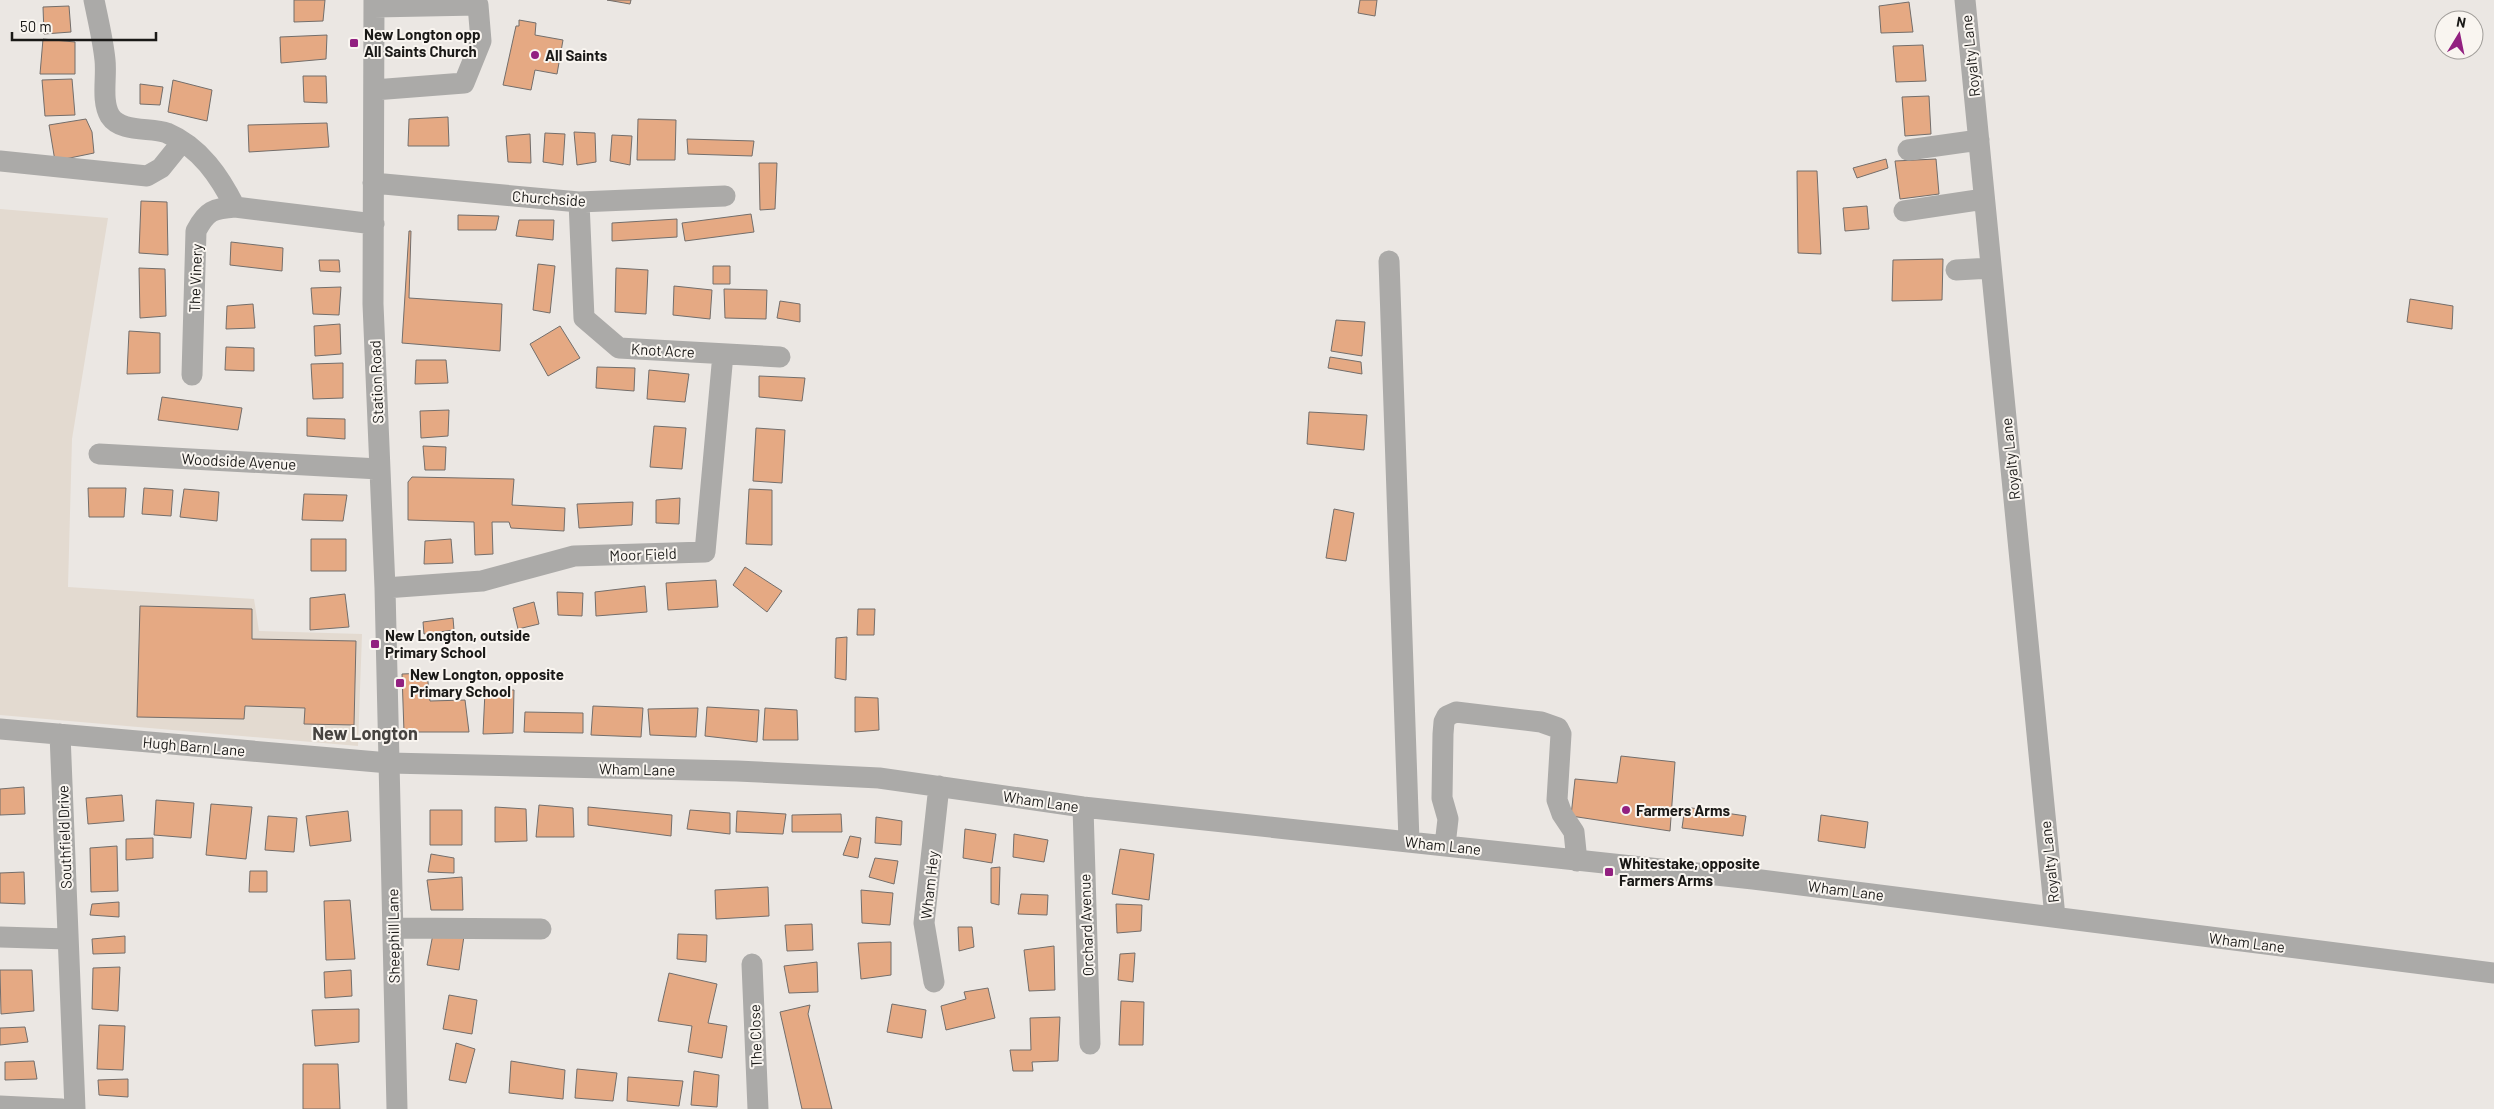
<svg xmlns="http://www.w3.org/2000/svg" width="2494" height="1109" viewBox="0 0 2494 1109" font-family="Barlow,sans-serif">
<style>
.built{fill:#e3dad0}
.building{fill:#e5a983;stroke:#736e6b}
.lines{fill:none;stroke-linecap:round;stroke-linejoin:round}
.minor{stroke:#abaaa8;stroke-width:21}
.poi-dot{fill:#922080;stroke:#f9f5f0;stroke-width:2}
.labels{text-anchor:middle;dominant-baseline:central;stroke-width:4;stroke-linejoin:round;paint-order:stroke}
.poi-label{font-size:15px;font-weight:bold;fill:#1a1917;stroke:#f9f5f0;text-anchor:start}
.street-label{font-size:15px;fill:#1a1917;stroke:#f9f5f0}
.quarter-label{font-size:18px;font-weight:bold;fill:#464340;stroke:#f9f5f0}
</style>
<rect width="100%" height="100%" fill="#ebe7e3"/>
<path class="built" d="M0 209 108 218 72 439 68 587 254 599 259 631 362 634 358 746 0 715Z"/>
<path class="building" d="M294 0H325L323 21 294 22Z
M607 0H631L630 4Z
M1360 0H1377L1375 16 1358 13Z
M1909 2 1913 32 1881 33 1879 6Z
M69 6 71 32 44 34 43 7Z
M519 20 536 23 535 35 563 40 557 74 535 70 531 90 503 85 516 26H519Z
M327 35 326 59 281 63 280 37Z
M43 39 75 42V74H40Z
M1923 45 1926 81 1896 82 1893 46Z
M303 76H326L327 103 304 102Z
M72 79 75 115 45 116 42 80Z
M173 80 212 90 207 121 168 112Z
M140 84 163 87 160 105 140 104Z
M1929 96 1931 134 1905 136 1902 97Z
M448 117 449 146H408L409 119Z
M86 119 92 132 94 153 55 161 49 125Z
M638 119 676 120 675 160H637Z
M327 123 329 147 249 152 248 125Z
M574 132 595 133 596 162 577 165Z
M545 133 565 134 563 165 543 162Z
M530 134 531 163 508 162 506 136Z
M612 135 632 136 630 165 610 161Z
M687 139 754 141 752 156 688 154Z
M1886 159 1888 168 1857 178 1853 168Z
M1936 159 1939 194 1900 199 1895 161Z
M759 163H777L775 209 760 210Z
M1797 171H1817L1821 254 1798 253Z
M141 201 167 202 168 255 139 253Z
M1867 206 1869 229 1845 231 1843 208Z
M751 214 754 232 685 241 682 223Z
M458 215 499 216 496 230H458Z
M677 219V237L612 241V223Z
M519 220H554L553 240 516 236Z
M409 231H411L409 298 502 304 500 351 402 343Z
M231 242 283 248 282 271 230 265Z
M1943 259 1942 300 1892 301 1893 260Z
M319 260H339L340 272 320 271Z
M538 264 555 266 550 313 533 310Z
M713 266H730V284H713Z
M139 268 165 269 166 316 140 318Z
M616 268 648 270 646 314 615 312Z
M674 286 712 290 710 319 673 315Z
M341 287 339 315 313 314 311 288Z
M724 289 767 290 766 319 725 318Z
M2410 299 2453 306 2452 329 2407 322Z
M780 301 800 304V322L777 318Z
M253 304 255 328 226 329 227 306Z
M1336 320 1365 322 1362 356 1331 351Z
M340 324 341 354 315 356 314 326Z
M560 326 580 358 548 376 530 344Z
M129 331 160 333V373L127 374Z
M226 347 254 348V371L225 370Z
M1330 357 1361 362 1362 374 1328 368Z
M416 360H446L448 383 415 384Z
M343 363V398L313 399 311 364Z
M597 367 635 368 634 391 596 388Z
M649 370 689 374 685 402 647 399Z
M759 376 805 378 802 401 759 397Z
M162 397 242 408 238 430 158 420Z
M449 410 448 436 421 438 420 411Z
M1309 412 1367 415 1364 450 1307 444Z
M307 418 345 419V439L307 436Z
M654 426 686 428 682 469 650 467Z
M756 428 785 430 782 483 753 481Z
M423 446 446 447 445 470H425Z
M412 477 514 479 512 505 565 508 564 531 511 528 509 522H492L493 554 475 555 474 522 408 520V482Z
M88 488H126L124 517H89Z
M144 488 173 490 171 516 142 514Z
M184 489 219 492 217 521 180 517Z
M749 489 772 490V545L746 544Z
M304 494 347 495 343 521 302 520Z
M680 498 679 524 656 523V500Z
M633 502 632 525 579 528 577 504Z
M1334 509 1354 513 1346 561 1326 558Z
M311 539H346V571H311Z
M451 539 453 563 424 564 425 541Z
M745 567 782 591 767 612 733 585Z
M716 580 718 607 668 610 666 583Z
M645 586 647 612 596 616 595 592Z
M557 592 583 593 582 616 558 615Z
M345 594 349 627 310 630V598Z
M534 602 539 624 518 629 513 608Z
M140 606 252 609V639L356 641 354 725 304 724 305 708 245 706 244 719 137 717Z
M858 609H875L874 635H857Z
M453 618 454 630 424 634 423 622Z
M847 637 846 680 835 678 836 638Z
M427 673 430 701 465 700 469 732H404L402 674Z
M514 690 513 733 483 734 485 691Z
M855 697 878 698 879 730 855 732Z
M593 706 643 708 641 737 591 735Z
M707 707 759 710 757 742 705 736Z
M698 708 696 737 650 735 648 709Z
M765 708 797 710 798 740H763Z
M525 712 583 713V733L524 732Z
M1621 756 1675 762 1670 831 1571 816 1575 779 1617 783Z
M24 787 25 814 0 815V789Z
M122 795 124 821 88 824 86 798Z
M156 800 194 803 191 838 154 835Z
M211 804 252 807 246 859 206 855Z
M539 805 573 808 574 837H536Z
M495 807 526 809 527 841 495 842Z
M588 807 672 815 671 836 588 825Z
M1685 807 1746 816 1743 836 1682 828Z
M430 810H462V845H430Z
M690 810 730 813V834L687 829Z
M348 811 351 841 310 846 306 816Z
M737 811 786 814 783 834 736 832Z
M841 814 842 832H792V815Z
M1821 815 1868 822 1865 848 1818 841Z
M268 816 297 818 294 852 265 850Z
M876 817 902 821 901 845 875 843Z
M965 829 996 834 992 863 963 858Z
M1014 834 1048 840 1044 862 1013 857Z
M850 836 861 838 858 858 843 855Z
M153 838V858L126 860V839Z
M117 846 118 891 91 892 90 848Z
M1120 849 1154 854 1149 900 1112 894Z
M431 854 454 858V873L428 872Z
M875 858 898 861 894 884 869 877Z
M1000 867 999 905 991 903V868Z
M250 871H267V892H249Z
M24 872 25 904 0 903V873Z
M462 877 463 910H431L427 880Z
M768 887 769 916 716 919 715 890Z
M861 890 893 893 890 925 862 923Z
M1021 894 1048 895 1047 915 1018 914Z
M350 900 355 959 326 960 324 901Z
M119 902V917L90 915 92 904Z
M1116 904 1142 905 1141 931 1117 933Z
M812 924 813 950 787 951 785 925Z
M958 927H972L974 947 959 951Z
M433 934 464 936 459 970 427 965Z
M678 934 707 935 706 962 677 959Z
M125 936V953L93 954 92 939Z
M891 942V975L861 979 858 943Z
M1054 946 1055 990 1029 991 1024 950Z
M1135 953 1133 982 1118 980 1120 954Z
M817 962 818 992 789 993 784 966Z
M120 967 118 1011 92 1009 93 968Z
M0 970H32L34 1011 1 1014Z
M351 970 352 996 325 998 324 972Z
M669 973 717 984 708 1023 727 1026 722 1058 688 1052 692 1026 658 1021Z
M988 988 995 1018 946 1030 941 1006 966 999 964 992Z
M449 995 477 1000 472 1034 443 1029Z
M1121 1001 1144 1002 1143 1045H1119Z
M892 1004 926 1010 922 1038 887 1032Z
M810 1005 808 1014 832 1109H802L780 1012Z
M359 1009V1042L315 1046 312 1010Z
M1060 1017 1058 1061 1032 1062 1033 1071H1013L1010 1050H1031L1030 1018Z
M99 1025 125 1026 123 1070 97 1069Z
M25 1027 28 1042 0 1045V1028Z
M456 1043 475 1049 466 1083 449 1080Z
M34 1061 37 1079 5 1080V1062Z
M511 1061 565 1070 563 1099 509 1093Z
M303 1064H338L340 1109H303Z
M577 1069 617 1073 613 1101 575 1098Z
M694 1071 719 1075 717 1107 691 1105Z
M628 1077 683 1081 679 1106 627 1101Z
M128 1079V1097L99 1095 98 1080Z"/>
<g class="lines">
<path class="minor" d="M94 0C98 20 103 40 105 60 107 77 101 101 110 116 121 133 151 127 167 133 200 147 220 177 235 207L374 224
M374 0 373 304 385 588 397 1109
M1965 0 2055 917
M374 90 464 83 481 41 478 5 374 7
M1908 150 1979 140
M0 161 147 176 161 168 182 142
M373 183 579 202 725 196
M579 202 584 318 619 348 780 357
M1904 211 1984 199
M1389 261 1409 841
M1956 270 1991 268
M192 375 196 231C207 210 213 209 235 207
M99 454 379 469
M385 588 482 581 574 556 705 552 723 354
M0 729 389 763 737 771 879 778 1083 807 1753 879 2494 973
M60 734 75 1109
M1083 807 1090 1044
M1445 845 1448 819 1442 798 1443 734 1444 722 1447 716 1456 712 1541 722 1558 728 1561 734 1557 800 1562 814 1574 832 1577 861
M393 928 541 929
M0 937 68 939
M752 964 758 1109
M934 982 924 923 939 786
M0 1106 62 1109"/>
</g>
<g class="poi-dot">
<rect x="349" y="38" width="10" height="10" rx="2.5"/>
<circle cx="535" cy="55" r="5"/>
<rect x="370" y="639" width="10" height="10" rx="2.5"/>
<rect x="395" y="678" width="10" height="10" rx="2.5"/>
<circle cx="1626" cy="810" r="5"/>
<rect x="1604" y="867" width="10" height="10" rx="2.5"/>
</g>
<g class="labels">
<g class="poi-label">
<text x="364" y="34">New Longton opp<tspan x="364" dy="17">All Saints Church</tspan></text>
<text x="545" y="55">All Saints</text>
<text x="385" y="635">New Longton, outside<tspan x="385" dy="17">Primary School</tspan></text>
<text x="410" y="674">New Longton, opposite<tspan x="410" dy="17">Primary School</tspan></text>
<text x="1636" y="810">Farmers Arms</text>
<text x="1619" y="863">Whitestake, opposite<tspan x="1619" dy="17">Farmers Arms</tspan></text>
</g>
<g class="street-label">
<text transform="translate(1970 56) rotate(-96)">Royalty Lane</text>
<text transform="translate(549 198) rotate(4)">Churchside</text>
<text transform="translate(195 278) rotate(-88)">The Vinery</text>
<text transform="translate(663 350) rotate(3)">Knot Acre</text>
<text transform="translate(376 382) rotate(-92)">Station Road</text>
<text transform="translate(2010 459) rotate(-96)">Royalty Lane</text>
<text transform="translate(239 461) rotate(3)">Woodside Avenue</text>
<text transform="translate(643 554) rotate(-2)">Moor Field</text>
<text transform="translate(194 746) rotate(5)">Hugh Barn Lane</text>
<text transform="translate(637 769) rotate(1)">Wham Lane</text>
<text transform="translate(1041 801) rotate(8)">Wham Lane</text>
<text transform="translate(64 837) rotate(-92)">Southfield Drive</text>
<text transform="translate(1443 845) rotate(6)">Wham Lane</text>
<text transform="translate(2049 862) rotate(-96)">Royalty Lane</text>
<text transform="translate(929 885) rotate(-84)">Wham Hey</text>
<text transform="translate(1846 890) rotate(7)">Wham Lane</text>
<text transform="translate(1086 925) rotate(-92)">Orchard Avenue</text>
<text transform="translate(393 936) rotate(-91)">Sheephill Lane</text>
<text transform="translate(2247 942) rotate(7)">Wham Lane</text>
<text transform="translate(755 1036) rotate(-92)">The Close</text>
</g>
<g class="quarter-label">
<text x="365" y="733">New Longton</text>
</g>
</g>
<g transform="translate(2459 35) rotate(10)"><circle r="24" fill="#f9f5f0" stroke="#a09d99"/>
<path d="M0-4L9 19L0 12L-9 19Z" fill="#922080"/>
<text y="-8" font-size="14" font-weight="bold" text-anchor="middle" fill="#1a1917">N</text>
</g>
<path d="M12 32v8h144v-8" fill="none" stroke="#1a1917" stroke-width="2.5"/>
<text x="20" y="32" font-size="15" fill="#1a1917" stroke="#f9f5f0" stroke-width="4" paint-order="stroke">50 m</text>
</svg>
